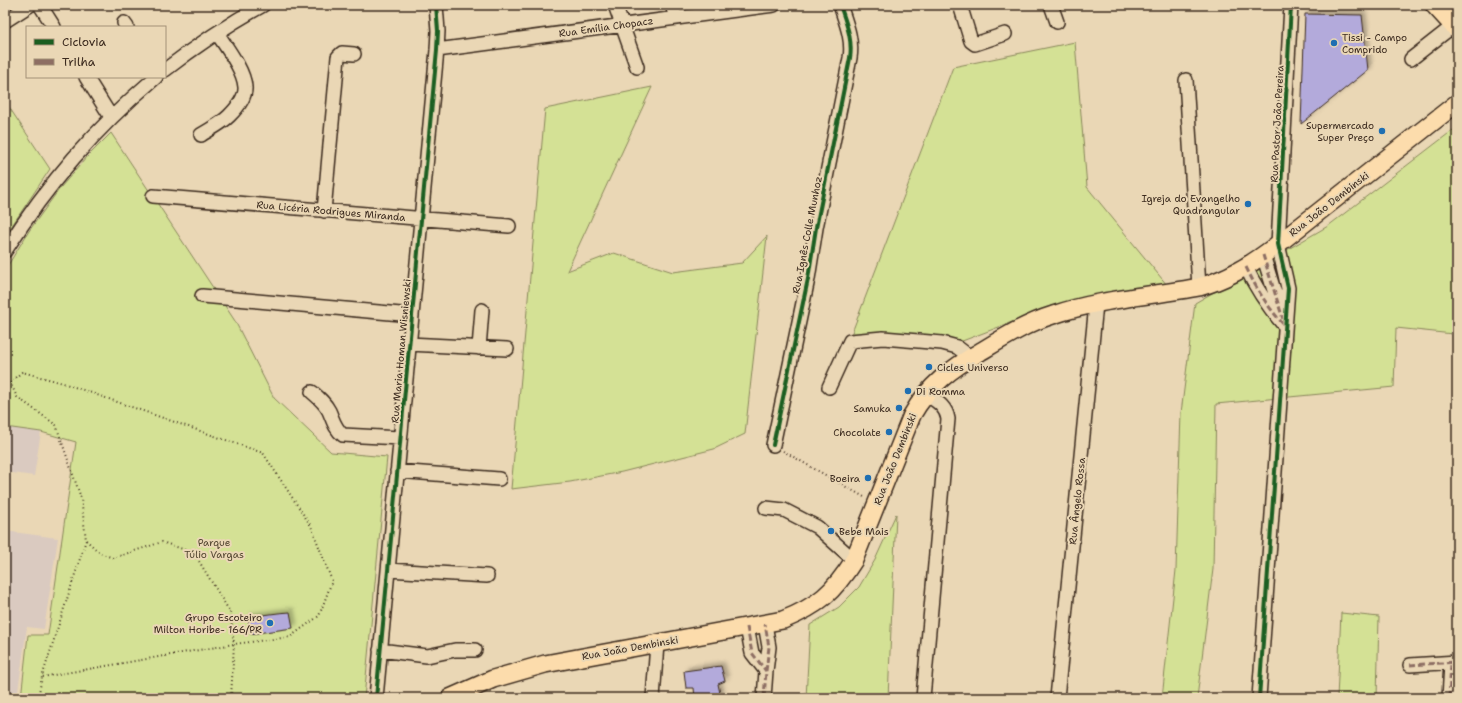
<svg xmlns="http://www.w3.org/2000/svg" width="1462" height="703" viewBox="0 0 1462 703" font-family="'Shantell Sans',sans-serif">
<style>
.built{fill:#dacac0}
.green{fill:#d4e195;stroke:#88865a}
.building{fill:#b3aadb;stroke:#3b2a1e;filter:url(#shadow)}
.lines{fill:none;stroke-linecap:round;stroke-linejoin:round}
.minor-casing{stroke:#3b2a1e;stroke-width:16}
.major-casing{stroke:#3b2a1e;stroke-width:20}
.path{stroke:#3b2a1e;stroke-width:2;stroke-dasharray:1 3;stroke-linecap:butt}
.minor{stroke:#ead7b5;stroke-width:13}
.major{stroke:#fcdcac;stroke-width:17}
.quiet{stroke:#8d6e63;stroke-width:3;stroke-dasharray:6 3;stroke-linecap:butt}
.cycleway-casing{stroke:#ead7b5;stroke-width:6}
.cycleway{stroke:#1b5e20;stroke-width:4}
.poi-dot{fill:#1f6fb2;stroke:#ead7b5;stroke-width:1.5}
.labels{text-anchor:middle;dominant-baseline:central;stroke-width:4;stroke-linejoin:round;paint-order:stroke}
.street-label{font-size:10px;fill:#3b2a1e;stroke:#ead7b5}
.poi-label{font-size:10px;fill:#3b2a1e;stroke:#ead7b5;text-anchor:end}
.park-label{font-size:10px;fill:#524530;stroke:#ead7b5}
</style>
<defs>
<filter id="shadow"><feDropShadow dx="3.5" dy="-3.5" stdDeviation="2" flood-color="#0004"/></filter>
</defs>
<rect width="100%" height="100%" fill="#ead7b5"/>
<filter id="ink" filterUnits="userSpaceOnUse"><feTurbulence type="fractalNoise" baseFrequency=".025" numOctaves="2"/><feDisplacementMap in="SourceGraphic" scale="8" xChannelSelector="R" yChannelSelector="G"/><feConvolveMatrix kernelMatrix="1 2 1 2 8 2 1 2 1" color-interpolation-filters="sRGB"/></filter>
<g filter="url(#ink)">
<path class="built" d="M5 427 41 432 34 476 5 472Z
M5 531 58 538 44 629 27 627 17 698H5Z"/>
<path class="green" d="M1075 42 1087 187 1167 285 1055 308 1012 322 957 343 851 335 953 67Z
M652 87 567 271 614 253 673 272 742 263 767 236 745 434 714 449 622 472 570 482 511 489 545 109Z
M5 101 50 169 5 236Z
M1457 127V328L1453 334 1396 328 1394 387 1216 404 1213 569 1197 698H1162L1176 570 1181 413 1195 303 1328 226Z
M111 133 235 321 274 398 331 452 387 457 364 698H21L28 635H48L76 442 41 432 5 427V270L29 231 60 188 87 157Z
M896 514 888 698H806L810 625 839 607 859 587 875 560Z
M1341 613 1379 617 1377 698H1337Z"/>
<path class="building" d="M1305 14 1362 15 1368 70 1301 124Z
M290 612 293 628 250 634 248 617 278 613Z
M721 666 725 681 718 684 721 698H695L694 688H686L684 671Z"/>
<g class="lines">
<defs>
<path id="minor" d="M40 5 54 27
M615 5 637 67
M672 5 676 18
M960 5 971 41 975 44 1005 34
M1051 5 1057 22
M5 21 30 5
M124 23 127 27
M437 50 774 5
M1411 59 1453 26
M165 70C196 46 229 24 263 5
M86 77 111 117
M1186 80 1199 287
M201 135C210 129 221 124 229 116 236 109 246 98 245 87 244 70 226 47 217 33
M153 196 509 226
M324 211 338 57 342 53 354 54
M5 251C49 182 94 130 156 77
M1263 255 1283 319
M1246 267C1256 289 1267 305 1283 324
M202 296 412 315
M409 344 507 349
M479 348 482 310
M829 387 850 341 883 338 942 343 957 347 970 357
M312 392C319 398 325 403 329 411 333 420 335 429 343 435L400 438
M773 445 808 279 816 228 850 58C853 39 846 23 840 5
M397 471 499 479
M766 508 784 510 817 527 854 560
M388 570 487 576
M747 627 752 653 766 671
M380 650 427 656 455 650H475
M1410 665 1457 662
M376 698 437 50 438 31 436 5
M653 698 657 644
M764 698 766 671 769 647 765 624
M923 698 948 419C946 406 936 401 926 394
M1057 698 1096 304
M1259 698 1288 288 1278 244 1291 5
M1449 698 1451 663"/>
<path id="major" d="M1434 5 1457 30
M1455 5 1457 8
M450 698 493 679 545 664 783 620C818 606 834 592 854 560L912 415C928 386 952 368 980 352 1003 338 1027 323 1053 315 1100 299 1151 296 1199 287 1229 279 1254 263 1278 244L1457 103"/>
</defs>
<use href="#minor" class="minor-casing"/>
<use href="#major" class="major-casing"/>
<path class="path" d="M783 451 864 497
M86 540 100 553 113 558 162 542 194 553 230 612 234 644 231 698
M38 698 42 677 86 540 81 498 56 425 17 397 10 382 22 372 63 383 263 453 311 526 332 581 319 616 290 637 234 644 42 677"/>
<use href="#minor" class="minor"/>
<use href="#major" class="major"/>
<path class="quiet" d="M1263 255 1283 319
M1246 267C1257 290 1267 306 1284 325
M747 627 752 653 766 671
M1410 665 1457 662
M764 698 766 671 769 647 765 624
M1449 698 1451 663"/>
<defs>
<path id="cycleway" d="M773 445 808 279 816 228 850 58C853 39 846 23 840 5
M376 698 437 50 438 31 436 5
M1259 698 1288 288 1278 244 1291 5"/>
</defs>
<use href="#cycleway" class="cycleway-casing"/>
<use href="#cycleway" class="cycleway"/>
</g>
</g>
<g class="poi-dot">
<circle cx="1334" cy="43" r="4"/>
<circle cx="1382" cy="131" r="4"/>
<circle cx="1248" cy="204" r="4"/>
<circle cx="929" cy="367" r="4"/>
<circle cx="908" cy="391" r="4"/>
<circle cx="899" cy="408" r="4"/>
<circle cx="889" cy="432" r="4"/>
<circle cx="868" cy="478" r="4"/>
<circle cx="831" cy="531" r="4"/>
<circle cx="270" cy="623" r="4"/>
</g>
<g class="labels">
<g class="street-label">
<text transform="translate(606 27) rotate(-8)">Rua Emília Chopacz</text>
<text transform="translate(1277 124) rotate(-87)">Rua Pastor João Pereira</text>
<text transform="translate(1329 204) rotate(-38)">Rua João Dembinski</text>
<text transform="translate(331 211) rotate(5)">Rua Licéria Rodrigues Miranda</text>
<text transform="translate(807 235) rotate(-79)">Rua Ignês Colle Munhoz</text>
<text transform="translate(401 351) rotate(-85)">Rua Maria Homan Wisniewski</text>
<text transform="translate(895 459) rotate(-68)">Rua João Dembinski</text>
<text transform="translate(1077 501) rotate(-84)">Rua Ângelo Rossa</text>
<text transform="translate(630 648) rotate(-10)">Rua João Dembinski</text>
</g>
<g class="poi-label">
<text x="1342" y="37" text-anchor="start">Tissi - Campo<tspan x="1342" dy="12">Comprido</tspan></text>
<text x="1374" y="125">Supermercado<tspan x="1374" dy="12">Super Preço</tspan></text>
<text x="1240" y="198">Igreja do Evangelho<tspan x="1240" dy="12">Quadrangular</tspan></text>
<text x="937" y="367" text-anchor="start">Cicles Universo</text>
<text x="916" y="391" text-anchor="start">Di Romma</text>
<text x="891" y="408">Samuka</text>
<text x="881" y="432">Chocolate</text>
<text x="860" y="478">Boeira</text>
<text x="839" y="531" text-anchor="start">Bebe Mais</text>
<text x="262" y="617">Grupo Escoteiro<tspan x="262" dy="12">Milton Horibe- 166/PR</tspan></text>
</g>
<g class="park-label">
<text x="214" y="542">Parque<tspan x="214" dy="12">Túlio Vargas</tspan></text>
</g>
</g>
<rect width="1462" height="703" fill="none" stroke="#ead7b5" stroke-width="20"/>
<rect x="10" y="10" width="1442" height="683" fill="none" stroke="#3b2a1e" stroke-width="1.5" filter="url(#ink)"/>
<rect x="26" y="26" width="140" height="52" fill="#ead7b5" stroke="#a49279"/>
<rect x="34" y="39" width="20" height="6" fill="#1b5e20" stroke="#a49279"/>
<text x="62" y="46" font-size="12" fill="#3b2a1e">Ciclovia</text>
<rect x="34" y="59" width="20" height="6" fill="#8d6e63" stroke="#a49279"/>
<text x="62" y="66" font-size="12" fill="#3b2a1e">Trilha</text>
</svg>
